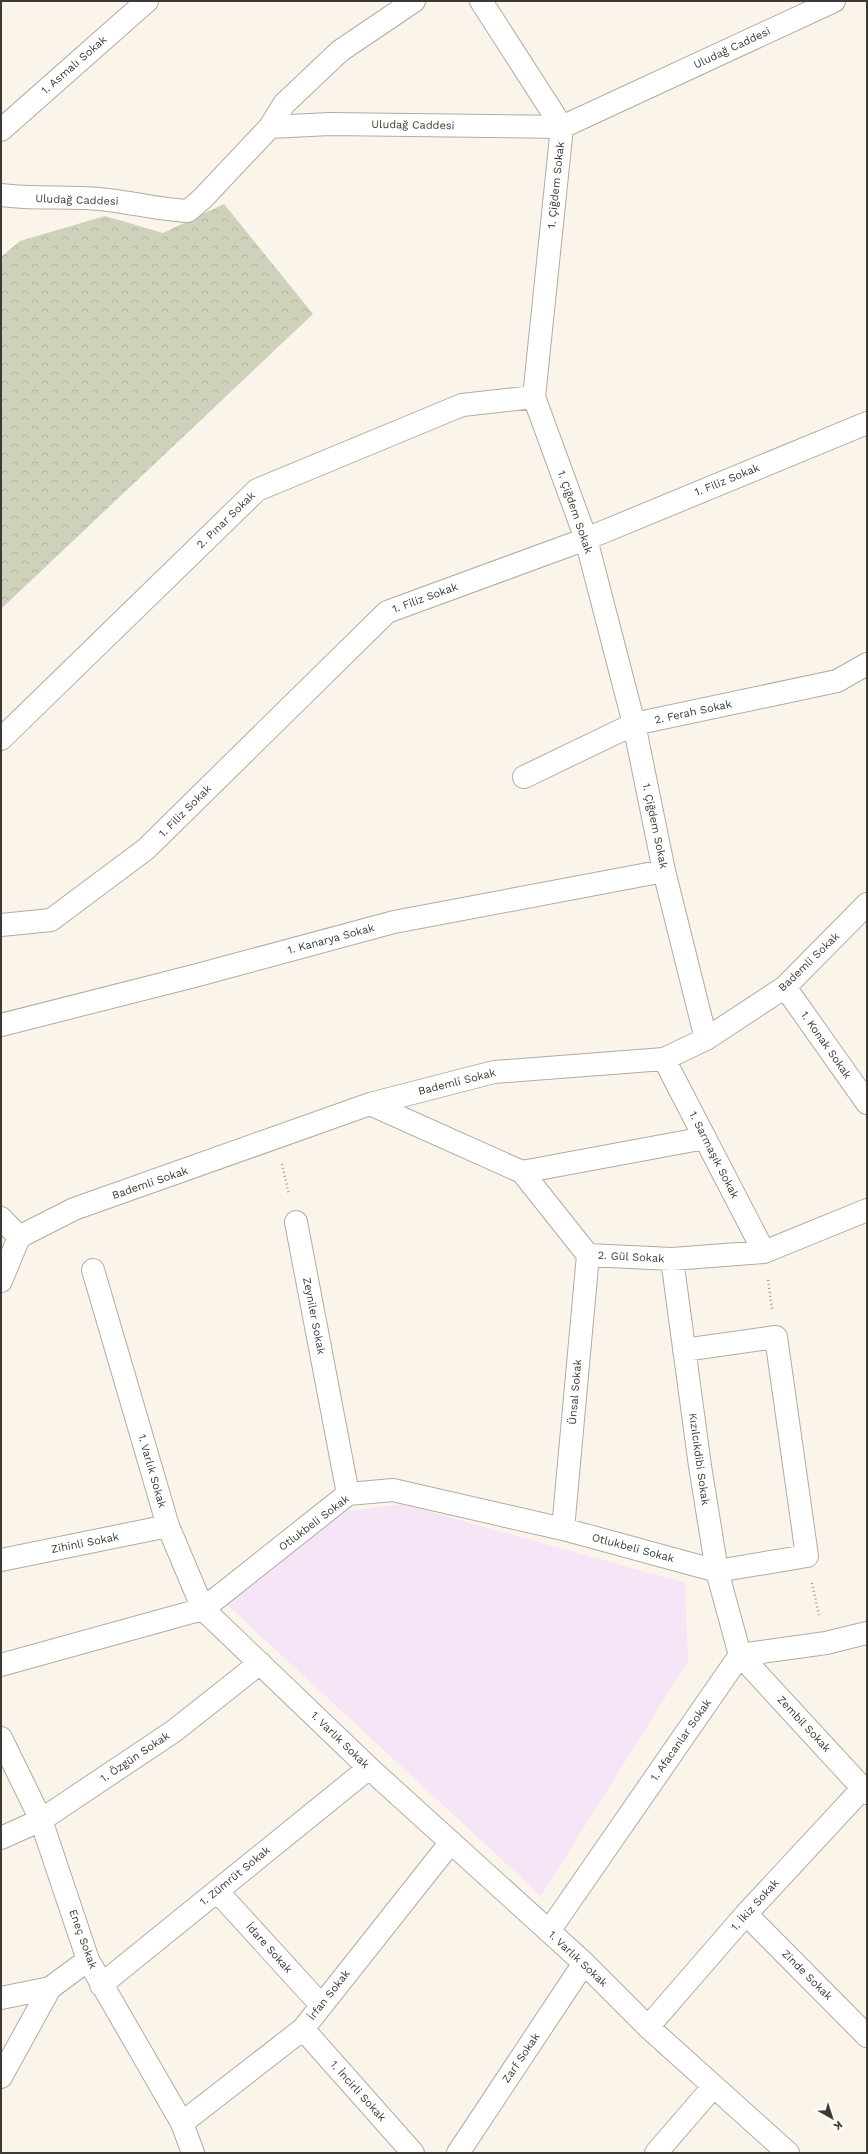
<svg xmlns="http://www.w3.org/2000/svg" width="868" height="2154" viewBox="0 0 868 2154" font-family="'Work Sans',sans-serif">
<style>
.education{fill:#f5e5f7}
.forest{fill:url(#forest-crowns)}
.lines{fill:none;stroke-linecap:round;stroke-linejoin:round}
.minor-casing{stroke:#b1aca3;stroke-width:24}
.major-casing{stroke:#b1aca3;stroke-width:24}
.path{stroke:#a29d96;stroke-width:2.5;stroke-dasharray:1 3;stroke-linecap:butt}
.minor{stroke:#fff;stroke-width:22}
.major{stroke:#fff;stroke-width:22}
.labels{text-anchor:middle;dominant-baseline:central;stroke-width:4;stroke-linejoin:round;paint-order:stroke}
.street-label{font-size:11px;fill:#3d3a36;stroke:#fff}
</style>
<defs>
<pattern id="forest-crowns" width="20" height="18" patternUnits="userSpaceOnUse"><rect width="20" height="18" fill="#cfd2bb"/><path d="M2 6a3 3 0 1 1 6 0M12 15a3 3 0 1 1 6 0" fill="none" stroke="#b3b5a1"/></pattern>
</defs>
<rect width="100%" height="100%" fill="#fbf4eb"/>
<path class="education" d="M402 1504 685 1583 688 1661 541 1896 223 1601 294 1542 348 1511Z"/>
<path class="forest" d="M224 204 313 314 1 609V257L20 241 105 216 163 233Z"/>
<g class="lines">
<defs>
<path id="minor" d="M481 1 562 127 534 397 586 539 634 724 664 871 706 1039
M270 127 284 104 340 51 414 1
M1 130 147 1
M1 739 257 490 462 405 534 397
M524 777 634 724 837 681 867 664
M1 925 51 920 146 849 387 612 586 539 867 423
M785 987 867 1103
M1 1025 194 976 394 922 664 871
M664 1059 764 1252
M370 1104 522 1172 588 1255 672 1259 764 1252 867 1210
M522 1172 705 1138
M1 1218 19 1237
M296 1222 348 1494
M19 1237 74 1209 370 1104 494 1072 664 1059 706 1039 785 987 867 904
M672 1259 700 1466 717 1571 740 1655 867 1793
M93 1270 168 1526 203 1609 369 1768 584 1963 648 2027 788 2153
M1 1281 19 1237
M563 1529 588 1255
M1 1560 168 1526
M1 1665 203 1609 348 1494 393 1490 563 1529 717 1571 807 1556 776 1337 684 1350
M1 1738 41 1820 88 1960 182 2123 193 2153
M1 1838 41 1820 174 1731 260 1663
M217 1891 321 2005
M746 1914 867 2036
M549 1931 740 1655 826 1643 867 1633
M101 1985 369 1768
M1 1998 50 1988
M648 2027 746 1914 863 1788 867 1787
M303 2029 413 2153
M1 2077 50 1988 88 1960
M182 2123 303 2029 451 1842
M458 2153 584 1963
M656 2153 713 2087"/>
<path id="major" d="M1 195C37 200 73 195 108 200 135 203 161 210 188 211L203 198 270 127 330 124 562 127 834 1"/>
</defs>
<use href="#minor" class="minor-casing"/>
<use href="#major" class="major-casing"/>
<path class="path" d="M282 1164 289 1195
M768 1280 772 1309
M812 1583 819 1615"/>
<use href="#minor" class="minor"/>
<use href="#major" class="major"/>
</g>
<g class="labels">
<g class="street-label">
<text transform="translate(732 48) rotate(-25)">Uludağ Caddesi</text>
<text transform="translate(74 65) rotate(-41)">1. Asmalı Sokak</text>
<text transform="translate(413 125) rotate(1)">Uludağ Caddesi</text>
<text transform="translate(556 185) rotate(-84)">1. Çiğdem Sokak</text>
<text transform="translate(77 200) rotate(2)">Uludağ Caddesi</text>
<text transform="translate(727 480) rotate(-22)">1. Filiz Sokak</text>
<text transform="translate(575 512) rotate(71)">1. Çiğdem Sokak</text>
<text transform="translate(226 520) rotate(-44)">2. Pınar Sokak</text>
<text transform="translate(425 598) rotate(-20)">1. Filiz Sokak</text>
<text transform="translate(693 712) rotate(-12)">2. Ferah Sokak</text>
<text transform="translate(185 811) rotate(-45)">1. Filiz Sokak</text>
<text transform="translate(655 826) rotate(78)">1. Çiğdem Sokak</text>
<text transform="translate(331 939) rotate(-15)">1. Kanarya Sokak</text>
<text transform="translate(809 962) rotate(-44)">Bademli Sokak</text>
<text transform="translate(826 1045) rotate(55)">1. Konak Sokak</text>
<text transform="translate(457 1082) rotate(-14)">Bademli Sokak</text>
<text transform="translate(714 1155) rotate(63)">1. Sarmaşık Sokak</text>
<text transform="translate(150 1183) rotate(-19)">Bademli Sokak</text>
<text transform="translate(631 1257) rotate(3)">2. Gül Sokak</text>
<text transform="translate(314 1316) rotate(79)">Zeyniler Sokak</text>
<text transform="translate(575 1392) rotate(-85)">Ünsal Sokak</text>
<text transform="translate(699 1459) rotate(82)">Kızılcıkdibi Sokak</text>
<text transform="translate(152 1471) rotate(74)">1. Varlık Sokak</text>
<text transform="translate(314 1523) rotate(-37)">Otlukbeli Sokak</text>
<text transform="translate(85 1543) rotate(-11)">Zihinli Sokak</text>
<text transform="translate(633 1548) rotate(15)">Otlukbeli Sokak</text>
<text transform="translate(804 1724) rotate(47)">Zembil Sokak</text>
<text transform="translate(340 1740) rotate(44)">1. Varlık Sokak</text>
<text transform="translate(681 1740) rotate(-55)">1. Afacanlar Sokak</text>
<text transform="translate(135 1757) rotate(-34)">1. Özgün Sokak</text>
<text transform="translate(235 1876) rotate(-39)">1. Zümrüt Sokak</text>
<text transform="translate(755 1905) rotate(-48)">1. İkiz Sokak</text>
<text transform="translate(83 1939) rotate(70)">Eneç Sokak</text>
<text transform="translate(269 1948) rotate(48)">İdare Sokak</text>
<text transform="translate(578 1959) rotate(43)">1. Varlık Sokak</text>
<text transform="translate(807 1975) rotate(45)">Zinde Sokak</text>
<text transform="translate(329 1995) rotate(-52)">İrfan Sokak</text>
<text transform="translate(521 2058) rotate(-56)">Zarf Sokak</text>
<text transform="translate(358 2091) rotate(48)">1. İncirli Sokak</text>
</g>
</g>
<rect width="868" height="2154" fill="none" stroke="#3d3a36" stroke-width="4"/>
<g transform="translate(832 2118) rotate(141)" stroke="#ffffff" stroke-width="3" paint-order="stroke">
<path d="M0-3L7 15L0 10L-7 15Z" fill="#3d3a36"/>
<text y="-6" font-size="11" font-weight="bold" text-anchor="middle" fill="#3d3a36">K</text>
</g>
</svg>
